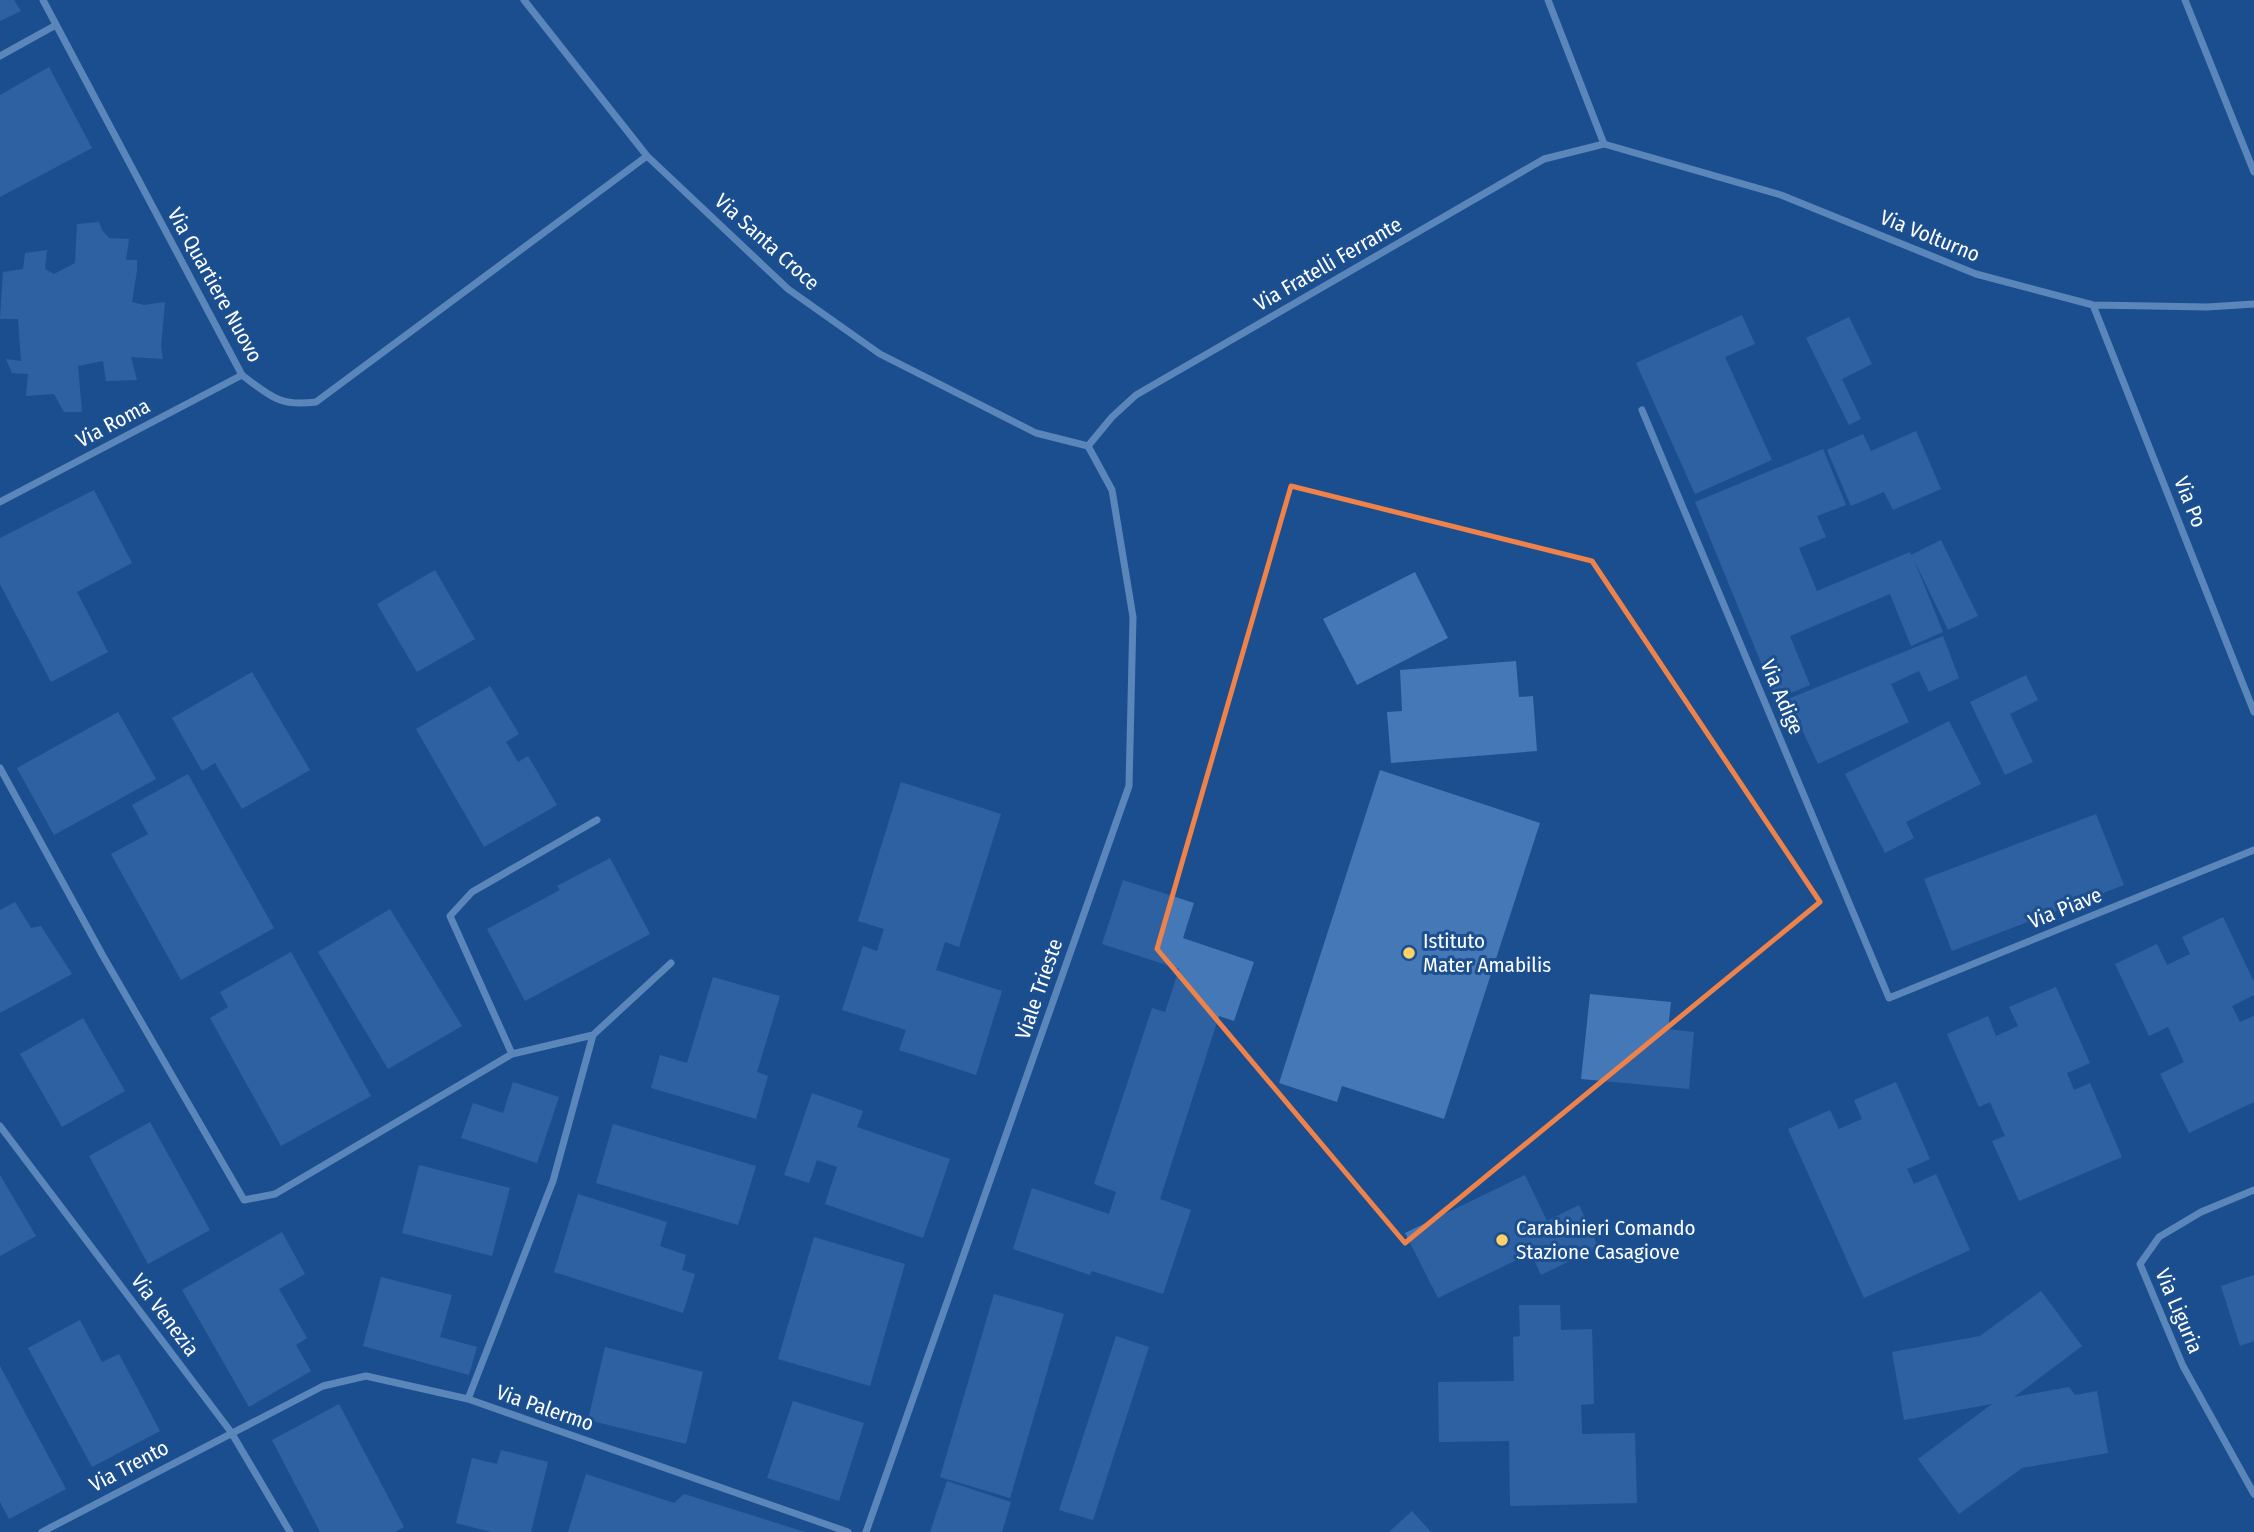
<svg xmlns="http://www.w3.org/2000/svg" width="2254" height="1532" viewBox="0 0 2254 1532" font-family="'Fira Sans Condensed',sans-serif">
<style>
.building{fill:#4478b7}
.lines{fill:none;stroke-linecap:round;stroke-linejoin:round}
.street{stroke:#a9c9ee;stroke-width:7}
.marked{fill:none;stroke:#ee8249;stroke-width:5;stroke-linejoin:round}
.poi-dot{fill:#ffd166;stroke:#1b4f8f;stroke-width:2.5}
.labels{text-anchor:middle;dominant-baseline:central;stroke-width:6;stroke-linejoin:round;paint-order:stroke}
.street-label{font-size:21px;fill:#fff;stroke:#1b4f8f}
.poi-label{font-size:21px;fill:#fff;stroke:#1b4f8f;text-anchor:start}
</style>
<rect width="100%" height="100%" fill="#1b4f8f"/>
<path class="building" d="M0 0H14L21 11 0 21Z
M49 67 92 148 0 197V95Z
M99 222 102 230 109 238 129 239 126 260H137V271L132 302 144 305 165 302 161 346 163 359 131 357 137 380 106 381 103 361 78 366 82 412H64L54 394 26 396 28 374 12 373 6 359 21 361 18 319H0L3 272 23 269 25 253 47 250 45 269 54 274 75 263 77 224Z
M1742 315 1755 344 1725 357 1772 460 1695 494 1636 363Z
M1849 317 1872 364 1842 379 1861 419 1849 425 1806 338Z
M1916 431 1941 489 1893 510 1884 492 1851 506 1827 450 1863 434 1871 451Z
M1823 449 1846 505 1817 516 1826 537 1799 548 1817 591 1910 552 1911 555 1941 540 1978 616 1948 630 1914 560 1943 632 1911 646 1890 594 1790 636 1810 685 1776 699 1695 502Z
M94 490 132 563 77 592 108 652 51 682 0 584V538Z
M435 570 475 639 417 672 377 604Z
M1415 572 1448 638 1357 685 1323 619Z
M1943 636 1959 678 1929 692 1919 671 1891 684 1909 722 1818 764 1788 699Z
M1516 661 1519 697 1533 696 1537 751 1391 763 1387 712 1402 711 1400 670Z
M252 672 310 770 242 809 215 763 202 771 172 718Z
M2026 675 2038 700 2010 714 2033 762 2005 775 1970 702Z
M490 686 519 734 506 742 518 762 528 756 557 805 484 847 416 729Z
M118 712 156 779 54 835 17 768Z
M1949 721 1981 784 1906 822 1914 838 1885 853 1845 774Z
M1380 770 1540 823 1444 1119 1342 1086 1337 1102 1279 1083Z
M188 774 274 928 181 980 111 854 148 834 132 805Z
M901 782 1001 814 959 947 945 942 936 970 1002 991 976 1075 899 1050 906 1030 842 1010 863 946 877 951 884 929 858 921Z
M2096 814 2124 885 1952 951 1924 879Z
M610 858 650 934 525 1001 487 929 560 890 557 886Z
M1123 880 1194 903 1183 938 1254 962 1234 1021 1219 1016 1160 1199 1191 1210 1163 1294 1092 1271 1090 1275 1013 1249 1032 1188 1109 1214 1116 1192 1094 1184 1152 1008 1165 1012 1179 969 1102 944Z
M15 902 31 928 41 926 72 974 0 1013V910Z
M390 909 462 1026 388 1069 318 952Z
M2223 917 2254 982V995L2232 1006 2240 1022 2254 1016V1102L2189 1133 2160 1074 2184 1062 2168 1027 2149 1036 2115 964 2157 944 2167 965 2190 954 2182 937Z
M291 952 371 1096 281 1146 210 1018 228 1007 220 992Z
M713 977 780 996 757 1072 768 1076 756 1119 651 1088 660 1055 687 1063Z
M2056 987 2090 1063 2067 1073 2074 1090 2090 1083 2122 1157 2019 1201 1992 1141 2005 1136 1990 1102 1979 1107 1947 1034 1988 1016 1996 1036 2018 1026 2009 1007Z
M1590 994 1671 1002 1668 1029 1694 1032 1689 1089 1581 1079Z
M83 1018 125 1091 62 1127 20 1054Z
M513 1082 559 1097 537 1163 461 1138 473 1103 503 1113Z
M1896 1082 1930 1159 1907 1169 1914 1184 1936 1174 1970 1250 1864 1298 1788 1129 1830 1110 1839 1129 1862 1119 1854 1100Z
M812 1093 863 1111 857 1127 950 1159 923 1238 825 1204 837 1167 817 1160 809 1183 784 1175Z
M150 1122 210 1230 148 1264 89 1156Z
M613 1124 756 1166 738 1225 596 1183Z
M419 1165 510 1188 492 1256 402 1233Z
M0 1175 36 1236 0 1256Z
M1525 1175 1547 1221 1579 1205 1598 1247 1541 1275 1531 1253 1438 1298 1405 1233Z
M578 1194 667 1222 660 1246 686 1255 682 1270 695 1274 683 1313 554 1272Z
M282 1232 305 1274 279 1289 307 1338 296 1345 311 1371 249 1407 182 1290Z
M814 1237 905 1264 870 1386 778 1359Z
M2254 1275V1341L2240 1346 2221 1286Z
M381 1277 452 1295 440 1337 477 1347 469 1375 363 1346Z
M2041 1291 2082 1346 2014 1397 2069 1387 2075 1395 2097 1391 2108 1453 2022 1468 1959 1514 1918 1459 1992 1404 1904 1420 1892 1352 1980 1336Z
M994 1294 1064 1314 1010 1498 940 1477Z
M1519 1305H1560L1561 1330 1592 1329 1594 1404 1581 1405 1582 1434 1635 1433 1637 1503 1510 1506 1509 1441 1439 1442 1438 1382 1514 1381 1513 1337 1520 1336Z
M80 1320 102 1362 119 1354 160 1431 92 1467 28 1348Z
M1116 1336 1149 1347 1093 1520 1059 1510Z
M605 1347 703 1372 686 1444 588 1420Z
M0 1366 66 1489 9 1519 0 1502Z
M793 1401 864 1423 839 1501 767 1478Z
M339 1404 404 1527 395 1532H320L272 1440Z
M501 1450 548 1462 531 1532H491L456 1523 472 1458 497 1464Z
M586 1474 674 1503 684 1494 805 1532H568Z
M947 1481 1011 1502 1002 1532H930Z
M1412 1511 1431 1532H1389Z"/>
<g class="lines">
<path class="street" d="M43 0 242 375C270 396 280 407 316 402L647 156
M524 0 647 156 788 289 880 354 1036 433 1088 446
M1548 0 1604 144
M2185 0 2254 172
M0 56 56 25
M1604 144 1781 195 1976 274 2093 305 2207 307 2254 304
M2093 305 2254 712
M1642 410 1889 998 2254 850
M1088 446 1112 417 1136 395 1544 159 1604 144
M0 502 242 375
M0 768 103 956 244 1200 275 1194 512 1054 593 1035 671 963
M512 1054 450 916 472 892 597 820
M0 1126 231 1432 290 1532
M2254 1190 2201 1212 2159 1237 2140 1264 2183 1366 2254 1494
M468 1399 553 1181 593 1035
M42 1532 323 1386 366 1376 468 1399 848 1532
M866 1532 1129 786 1133 617 1112 490 1088 446"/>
</g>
<path d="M0 0H2254V1532H0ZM1291 486 1592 561 1820 902 1405 1243 1157 949Z" fill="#1b4f8f" fill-opacity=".55" fill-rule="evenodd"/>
<path class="marked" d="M1291 486 1592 561 1820 902 1405 1243 1157 949Z"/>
<g class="poi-dot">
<circle cx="1409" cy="953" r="7"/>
<circle cx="1502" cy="1240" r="7"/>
</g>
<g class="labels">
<g class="street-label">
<text transform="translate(1930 236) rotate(22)">Via Volturno</text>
<text transform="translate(767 242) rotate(42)">Via Santa Croce</text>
<text transform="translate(1328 264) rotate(-30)">Via Fratelli Ferrante</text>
<text transform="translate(215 285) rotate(61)">Via Quartiere Nuovo</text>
<text transform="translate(113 423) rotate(-28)">Via Roma</text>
<text transform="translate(2190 502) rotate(68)">Via Po</text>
<text transform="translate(1782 697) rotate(67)">Via Adige</text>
<text transform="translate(2065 908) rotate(-22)">Via Piave</text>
<text transform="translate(1039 989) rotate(-71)">Viale Trieste</text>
<text transform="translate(2179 1311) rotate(67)">Via Liguria</text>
<text transform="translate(165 1315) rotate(53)">Via Venezia</text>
<text transform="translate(545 1408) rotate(19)">Via Palermo</text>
<text transform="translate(129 1466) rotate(-28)">Via Trento</text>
</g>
<g class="poi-label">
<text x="1423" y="941">Istituto<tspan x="1423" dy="24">Mater Amabilis</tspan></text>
<text x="1516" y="1228">Carabinieri Comando<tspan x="1516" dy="24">Stazione Casagiove</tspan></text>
</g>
</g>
</svg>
